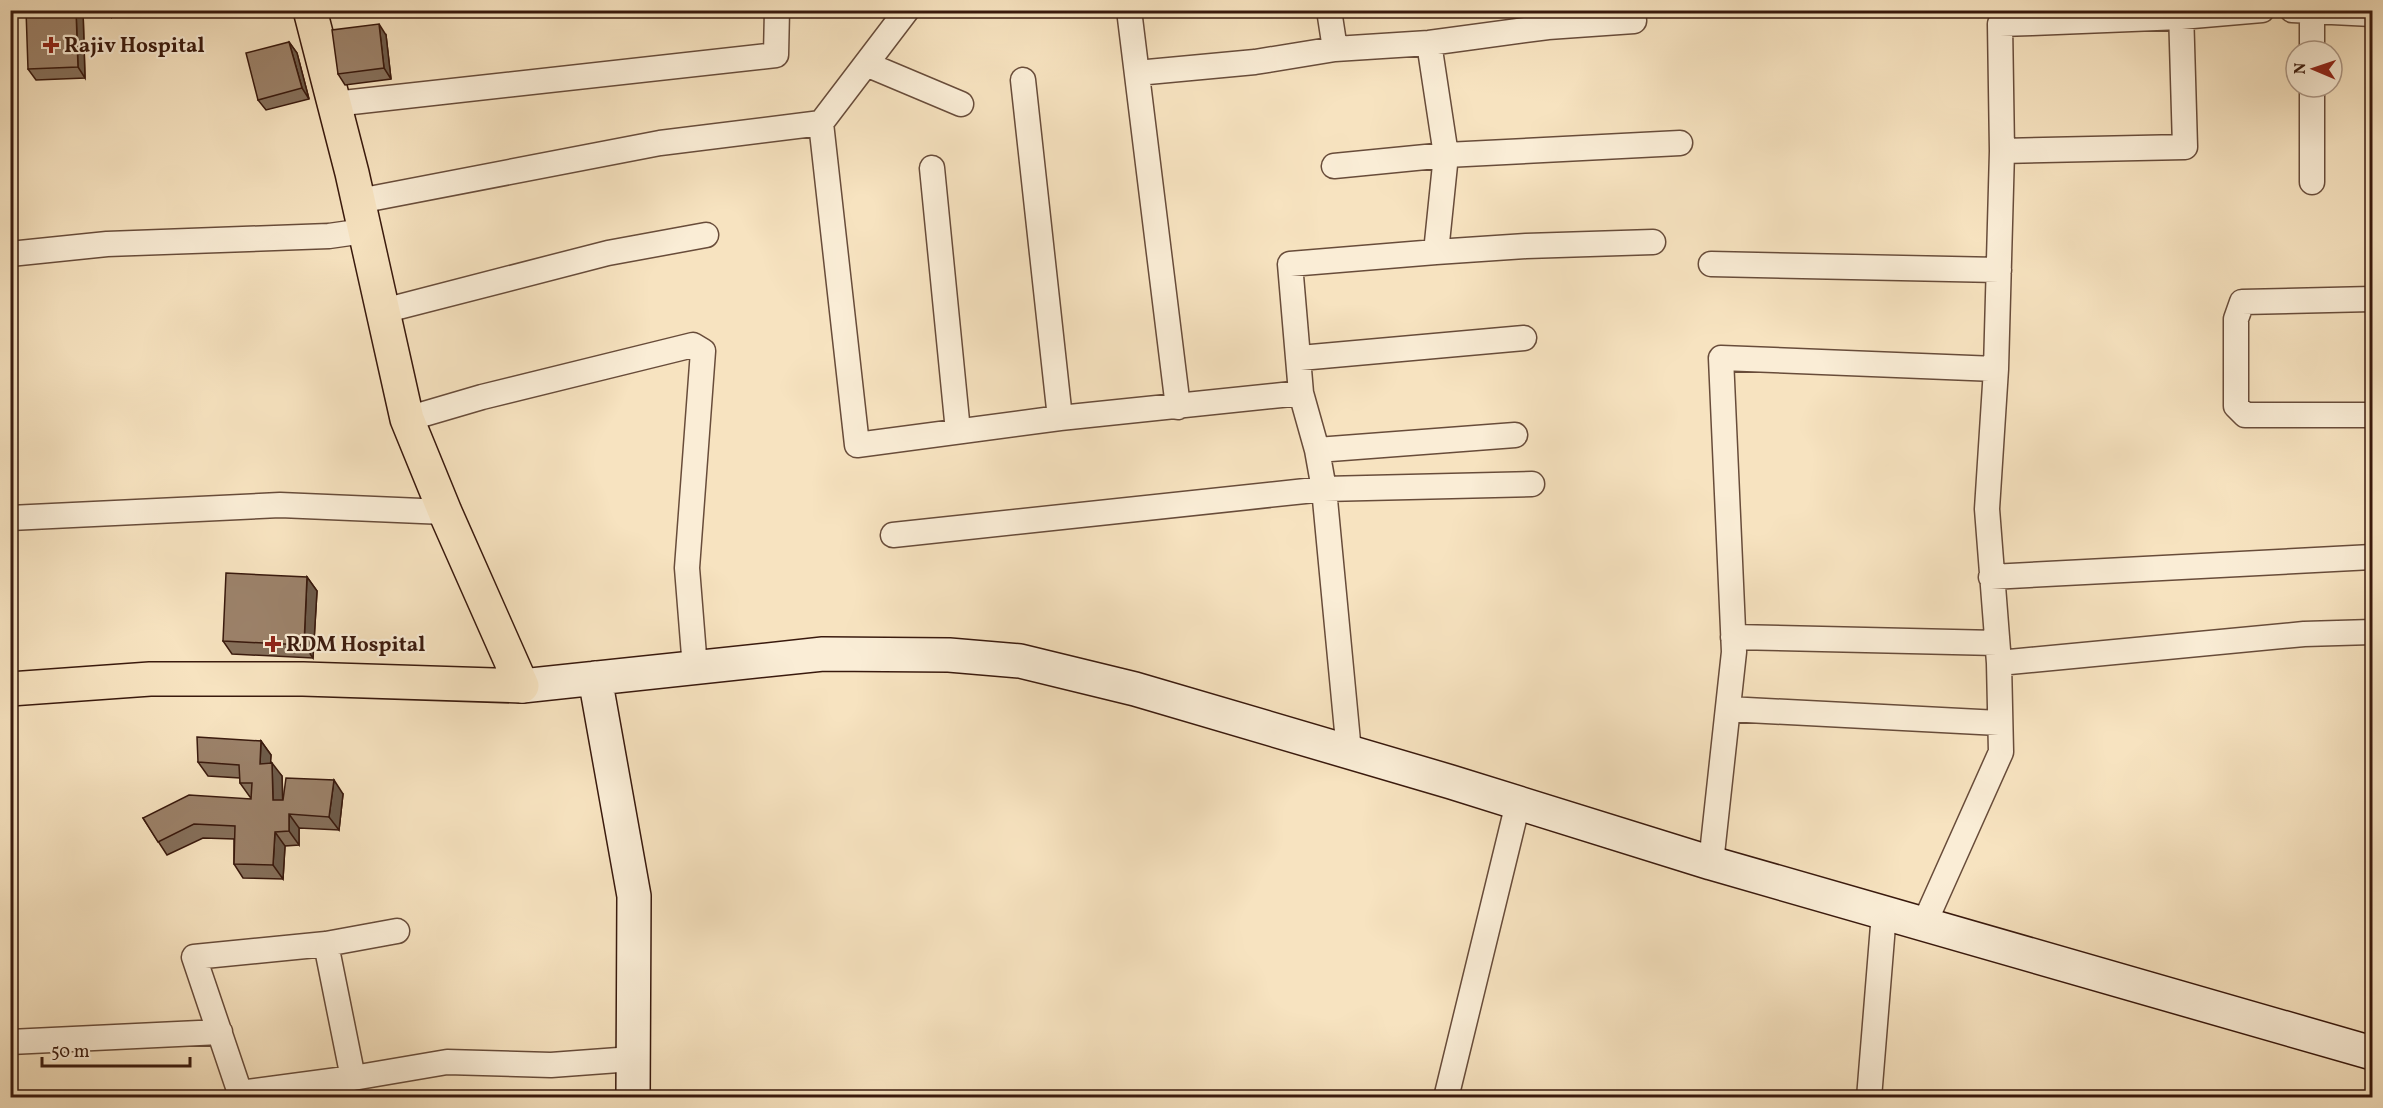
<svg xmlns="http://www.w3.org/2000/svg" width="2383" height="1108" viewBox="0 0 2383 1108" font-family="Vollkorn,serif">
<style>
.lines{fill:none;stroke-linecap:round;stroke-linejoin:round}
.street-casing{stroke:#684c3a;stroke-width:27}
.secondary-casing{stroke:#39190d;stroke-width:36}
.primary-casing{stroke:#39190d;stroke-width:36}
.street{stroke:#faedd6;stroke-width:24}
.secondary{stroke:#faedd6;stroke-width:33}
.primary{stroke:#f7e3c0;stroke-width:33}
.wall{fill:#86705b;stroke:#39190d;stroke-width:1.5}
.shaded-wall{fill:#6d5b4a;stroke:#39190d;stroke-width:1.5}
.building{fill:#9c826a;stroke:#39190d;stroke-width:1.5}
.poi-dot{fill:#8f2418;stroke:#faedd6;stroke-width:2}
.labels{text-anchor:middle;stroke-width:4.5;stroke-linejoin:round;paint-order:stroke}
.poi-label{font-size:21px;font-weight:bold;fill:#39190d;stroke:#faedd6;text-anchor:start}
</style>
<rect width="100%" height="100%" fill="#f7e3c0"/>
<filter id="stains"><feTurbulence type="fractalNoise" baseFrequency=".00333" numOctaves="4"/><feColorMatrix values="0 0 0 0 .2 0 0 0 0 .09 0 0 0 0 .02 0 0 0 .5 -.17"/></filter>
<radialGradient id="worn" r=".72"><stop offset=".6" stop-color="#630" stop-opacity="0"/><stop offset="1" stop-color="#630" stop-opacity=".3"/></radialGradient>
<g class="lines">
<g class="street-casing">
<path id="street" d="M1129 10 1178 407
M1329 10 1335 49
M2292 10 2372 14
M2032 23 2181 17 2262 10
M2312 51V10
M866 64 961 104
M1137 73 1255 62 1335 49 1429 43
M1023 80 1060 418
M2312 87V182
M334 104 776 55 777 10
M821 123 857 445 1060 418 1301 393 1317 450 1324 489 1349 752
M2002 151 2185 147 2181 10
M1334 166 1446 155 1680 143
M932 168 958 431
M359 201 660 143 821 123 907 10
M1436 252 1526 246 1653 242
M10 254 107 244 329 236 364 231
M1711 264 1999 270
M2372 299 2242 302 2236 319V406L2245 415H2372
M383 311 608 253 706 235
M1300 358 1524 338
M1301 393 1290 264 1436 252 1446 155 1429 43 1548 27 1634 21 1633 10
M407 419 482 397 693 345 703 351 687 568 695 668
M1317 450 1515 435
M10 518 280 505 445 512
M893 535 1324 489 1532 484
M1991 577 2372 557
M1733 637 1997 643
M1999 663 2304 634 2372 632
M1728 709 1999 723
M1711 863 1734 652 1721 358 1996 369
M1924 924 2001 752 1999 663 1987 509 1996 369 2002 151 2000 24 2032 23 2033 10
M397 931 326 944 194 957 240 1093 353 1078 447 1062 551 1065 632 1059
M326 944 353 1078
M10 1042 220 1032
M1446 1098 1518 803
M1869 1098 1884 913"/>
</g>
<g class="secondary-casing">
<path id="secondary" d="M595 678 634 896 633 1098
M522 686 823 654 949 655 1020 661 1135 689 1451 782 1711 863 2372 1053"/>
</g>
<g class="primary-casing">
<path id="primary" d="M10 689 150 679H303L522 686 445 512 407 419 352 173 310 10"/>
</g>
<use href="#street" class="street"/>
<use href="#secondary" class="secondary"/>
<use href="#primary" class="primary"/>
</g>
<path class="wall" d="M83 10H111V17H88Z
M83 10 85 78 36 80 28 69Z
M386 35 391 79 345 85 338 74Z
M289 42 297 53 309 99 266 110 258 100Z
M307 577 317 591 313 658 232 654 223 641Z
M261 741 271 755 270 763 282 776 283 800 343 794 339 830 299 828V845L285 846 283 879 243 878 234 864V839L203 838 167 855 143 818 251 799V797H250L240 783V778L208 776 198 762Z"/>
<path class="shaded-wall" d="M76 10H83L85 78 78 67Z
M106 10H111V17Z
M379 24 386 35 391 79 384 68Z
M289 42 297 53 309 99 302 88Z
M307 577 317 591 313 658 304 645Z
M261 741 271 755 270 777 260 764Z
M272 763 282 776 283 814 273 800Z
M334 780 343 794 339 830 329 817Z
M289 814 299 828V845L289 831Z
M275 832 285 846 283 879 273 865Z"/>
<path class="building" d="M26 10H76L78 67 28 69Z
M379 24 384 68 338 74 332 30Z
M289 42 302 88 258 100 246 53Z
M226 573 307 577 304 645 223 641Z
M197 737 261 741 260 764 272 763 273 800H283L286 778 334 780 329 817 289 814V831L275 832 273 865 234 864 235 826 194 824 158 842 143 818 189 795 251 799 252 783H240L239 765 198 762Z"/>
<g class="poi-dot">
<path d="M48 36h6v6h6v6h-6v6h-6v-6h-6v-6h6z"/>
<path d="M270 635h6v6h6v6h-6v6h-6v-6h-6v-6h6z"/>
</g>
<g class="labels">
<g class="poi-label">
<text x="64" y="52">Rajiv Hospital</text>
<text x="286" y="651">RDM Hospital</text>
</g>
</g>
<rect width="2383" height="1108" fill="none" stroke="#f7e3c0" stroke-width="36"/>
<rect x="12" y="12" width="2359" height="1084" fill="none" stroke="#39190d" stroke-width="3"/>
<rect x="18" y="18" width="2347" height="1072" fill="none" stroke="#39190d" stroke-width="1.5"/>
<g transform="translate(2314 69) rotate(272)"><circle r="28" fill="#faedd6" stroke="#ad9886" stroke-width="1.5"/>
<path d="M0-4.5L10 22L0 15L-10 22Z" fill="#8f2418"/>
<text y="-9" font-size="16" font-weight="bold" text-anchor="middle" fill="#39190d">N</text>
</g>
<path d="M42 1057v9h148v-9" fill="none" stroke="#39190d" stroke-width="3"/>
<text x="51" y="1057" font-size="18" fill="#39190d" stroke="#faedd6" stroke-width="4.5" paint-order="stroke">50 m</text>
<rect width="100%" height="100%" filter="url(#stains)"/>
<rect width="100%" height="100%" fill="url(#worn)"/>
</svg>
